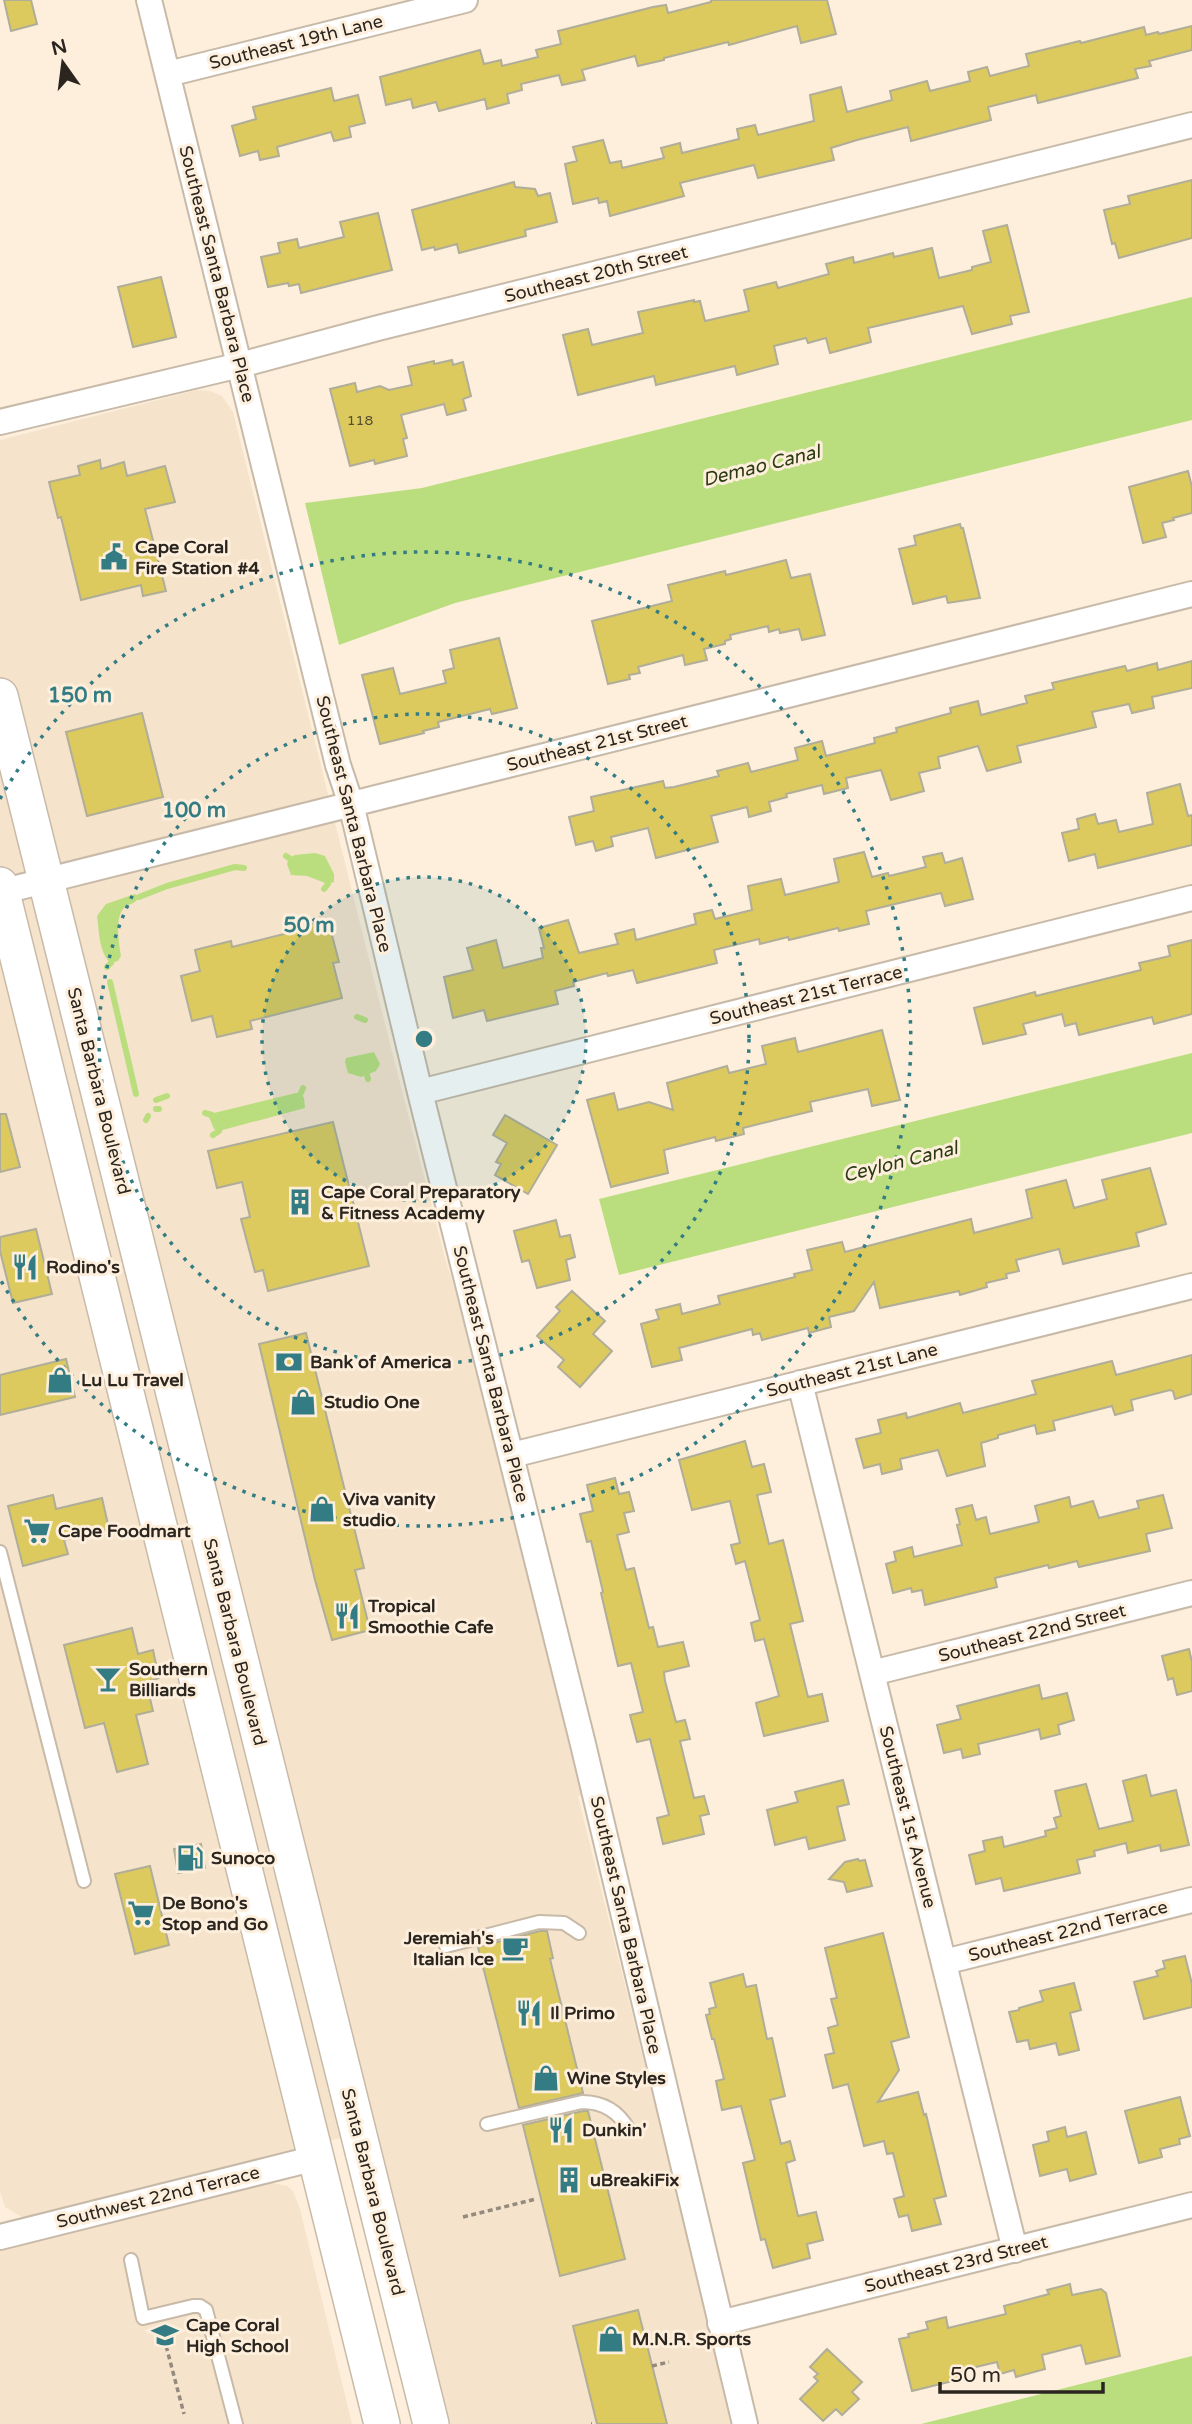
<svg xmlns="http://www.w3.org/2000/svg" width="1192" height="2424" viewBox="0 0 1192 2424" font-family="'Varela Round',sans-serif">
<style>
.built{fill:#f6e3cb}
.water{fill:#bade7e}
.lines{fill:none;stroke-linecap:round;stroke-linejoin:round}
.stream{stroke:#bade7e;stroke-width:6}
.building{fill:#dcca5f;stroke:#b0ad98;stroke-width:2}
.lane-casing{stroke:#c8baa8;stroke-width:16}
.street-casing{stroke:#c8baa8;stroke-width:28}
.secondary-casing{stroke:#c8baa8;stroke-width:38}
.path{stroke:#948a7d;stroke-width:3.5;stroke-dasharray:5 3.5;stroke-linecap:butt}
.lane{stroke:#fff;stroke-width:12}
.street{stroke:#fff;stroke-width:24}
.secondary{stroke:#fff;stroke-width:35}
.ring{fill:none;stroke:#347c83;stroke-width:3.5;stroke-dasharray:3.5 7}
.labels{text-anchor:middle;stroke-width:6;stroke-linejoin:round;paint-order:stroke}
.number-label{font-size:14px;fill:#574e2f}
.street-label{font-size:18px;fill:#2b251f;stroke:#fdefdc}
.poi-label{font-size:18px;font-weight:bold;fill:#2b251f;stroke:#fdefdc;text-anchor:start}
.water-label{font-size:19px;font-style:italic;fill:#2d3b14;stroke:#fdefdc}
.centre{fill:#347c83;stroke:#fdefdc;stroke-width:3.5}
.ring-label{font-size:21px;text-anchor:middle;font-weight:bold;fill:#347c83;stroke:#fdefdc;stroke-width:6;stroke-linejoin:round;paint-order:stroke}
</style>
<rect width="100%" height="100%" fill="#fdefdc"/>
<path class="built" d="M197 390 210 391 222 396 233 412 390 1044 445 1258 466 1325 584 1795 578 1796 734 2424H450L376 2129 24 2218 5 2207 0 2191V440Z
M273 2183 287 2186 293 2191 300 2209 352 2424H0V2245L252 2184Z"/>
<path class="water" d="M1192 297V420L455 603 339 645 305 503 422 488Z
M315 853 325 856 334 874V882L328 884 307 876 291 875 287 864 289 858 295 855Z
M135 894 139 897C135 904 131 903 125 907 114 916 119 943 121 956L118 961 111 963C99 954 99 930 97 916L106 904Z
M374 1052 380 1064 376 1071 361 1077 348 1073 345 1062 346 1058Z
M1192 1053V1133L619 1275 599 1199Z
M296 1093H301L304 1098 305 1108 219 1131 214 1129 209 1117 214 1113Z
M1192 2356V2424H921Z"/>
<g class="lines">
<path class="stream" d="M286 856 289 858
M324 889 328 884
M139 897 167 886 235 867 244 868
M107 967 111 963
M110 982 136 1094
M357 1017 365 1020
M367 1075 368 1079
M301 1093 303 1088
M156 1100 167 1096
M156 1109H159
M205 1113 212 1115
M146 1120 148 1116
M213 1135 219 1131"/>
</g>
<path class="building" d="M4 0H31L37 24 11 31Z
M711 0H827L836 34 801 43 797 26 729 45 728 42 664 58V60L638 66 635 56 582 70 585 80 562 85 559 75 521 84 522 90 507 94 509 103 487 109 485 99 439 111 436 102 413 108 411 99 386 105 380 77 480 50 484 64 501 60 502 66 538 57 536 50 561 44 558 31 653 7 666 5 668 13 711 2Z
M1192 26V50L1149 61 1151 66 1135 69 1138 78 1038 103 1036 95 988 107 991 120 911 141 908 127 857 140 831 148 834 160 758 178 754 165 680 183 684 196 610 216 607 201 599 203 598 198 573 204 565 164 577 161 573 147 603 140 610 163 621 161 622 168 664 158 661 148 680 143 682 153 739 139 737 129 755 125 758 135 814 121 810 95 841 87 847 112 892 100 890 91 927 81 930 91 970 81 968 72 987 67 990 76 1029 66 1026 54 1080 41 1081 43 1144 27 1146 35 1158 32 1159 34Z
M331 88 334 101 358 95 365 123 349 127 351 137 334 141 331 132 277 147 279 156 260 160 258 151 240 156 232 126 256 119 253 107Z
M1192 180V238L1119 258 1115 243 1112 244 1104 210 1130 204 1128 196Z
M514 182 515 187 535 189 538 196 550 193 557 222 525 230 526 236 459 253 457 244 435 250 434 247 422 250 412 210Z
M378 213 392 270 301 293 299 284 289 286 288 283 268 287 261 257 280 253 278 243 297 239 299 248 344 237 340 222Z
M1007 225 1029 312 1010 316 1012 324 972 334 963 306 868 328 871 342 830 353 826 338 808 343 806 338 774 346 778 364 737 375 735 366 656 385 654 376 578 395 563 335 588 329 592 345 643 333 638 312 694 300V302L700 301 705 321 749 311 744 290 776 282 778 288 829 274 826 264 853 257 854 263 893 253 894 257 932 248 939 278 972 270V267L991 262 983 231Z
M161 277 176 337 133 347 118 287Z
M452 360 453 365 463 362 471 396 463 399 466 410 447 415 444 404 401 415 407 438 403 439 407 456 375 464 374 460 350 466 330 389 355 383 357 392 380 386 389 390 412 385 408 367 434 361V364Z
M100 460 101 469 124 462 127 476 165 466 175 502 145 509 166 591 143 596 141 585 81 600 61 517 58 518 49 482 80 475 78 466Z
M1188 471 1192 487V513L1173 518 1174 520 1162 523 1166 537 1143 543 1129 487Z
M960 524 961 528H963L980 598 948 603 946 596 913 604 899 549 916 545 914 536Z
M786 560 791 578 810 574 825 635 802 640 799 629 780 633 779 629 769 632 768 626 730 635 731 639 725 641V644L704 649 707 660 685 665 683 655 638 667 640 673 629 675 630 679 608 684 592 621 672 601 668 585 725 571 726 575Z
M499 638 517 708 492 714 490 709 438 722 439 727 423 731 424 733 380 744 362 675 393 668 400 694 446 683 443 671 454 668 450 650Z
M1192 661V688L1152 697 1154 708 1132 713 1129 704 1092 712 1096 727 1017 746 1021 762 987 771 978 746 938 757 940 768 919 773 924 791 891 800 881 770 846 778 848 788 824 794 822 785 786 794 787 797 769 802 771 811 749 817 747 807 711 816 718 842 656 858 648 828 611 837 613 846 596 851 593 841 576 845 569 817 594 811 591 797 663 781 665 788 674 787 719 776 717 771 748 763 751 772 798 760 795 748 822 741 826 756 875 743 874 738 897 732 896 728 951 713 950 708 978 701 981 715 1027 703 1025 696 1054 689 1052 683 1125 666 1127 671 1157 663 1158 670Z
M142 713 163 797 87 816 66 732Z
M1180 784 1188 816 1192 815V845L1098 868 1095 854 1069 861 1062 833 1079 829 1077 819 1095 814 1098 824 1116 820 1119 832 1153 824 1147 793Z
M864 852 872 877 888 873 889 876 926 867 923 857 942 853 945 863 962 858 973 899 945 906 941 893 866 911 869 924 839 931 838 928 789 940 788 937 760 944 759 939 714 950 717 963 637 983 633 970 608 976 607 973 573 982 574 986 555 991 558 1004 487 1021 484 1010 453 1018 444 977 473 970 467 948 496 940 503 968 543 958 541 948H544L539 928 568 920 579 953 618 944 615 934 634 929 636 940 696 924 694 914 712 910 715 919 752 910 748 886 781 879 785 895 839 882 834 859Z
M328 920 339 962 333 963 342 998 250 1021 252 1029 217 1037 212 1016 192 1021 181 976 200 971 195 950 231 941 232 947 308 928 307 925Z
M1192 940V1014L1154 1024 1152 1017 1079 1035 1076 1023 1065 1026 1062 1014 1023 1024 1026 1034 983 1044 974 1008 1035 992 1036 996 1141 970 1139 963 1170 956 1168 946Z
M882 1030 900 1100 872 1106 868 1089 810 1102 812 1111 743 1128 744 1134 716 1141 715 1137 664 1150 668 1173 611 1187 587 1100 614 1093 618 1110 649 1102 673 1110 667 1083 727 1066 729 1073 766 1064 762 1046 795 1038 798 1052Z
M0 1114H6L20 1167 0 1172Z
M505 1115 557 1145 528 1194 495 1175 501 1164 496 1162 507 1143 493 1135Z
M333 1122 369 1266 268 1291 263 1270 255 1272 241 1219 250 1217 242 1182 217 1188 208 1151Z
M1150 1168 1166 1224 1136 1233 1139 1246 1063 1264 1059 1249 1016 1260 1019 1271 1006 1274 1007 1278 986 1283 987 1287 960 1295 959 1291 880 1308 874 1282 854 1311 829 1317 831 1327 809 1333 808 1328 762 1340 760 1333 753 1335 752 1329 679 1348 682 1360 652 1367 641 1324 659 1319 656 1310 680 1304 682 1314 720 1304 718 1296 795 1277 794 1274 812 1270 807 1250 842 1242 845 1252 971 1219 974 1233 1032 1218 1026 1190 1066 1180 1074 1208 1107 1199 1102 1180Z
M556 1220 560 1237 570 1235 575 1257 566 1260 570 1280 537 1288 529 1260 522 1262 514 1231Z
M36 1229 52 1294 13 1303 0 1251V1237Z
M572 1291 605 1321 593 1334 612 1351 580 1387 558 1367 564 1360 537 1336 560 1311 556 1307Z
M306 1333 364 1568 355 1570 370 1630 332 1640 315 1580 259 1344Z
M1192 1355V1394L1175 1399 1173 1391 1170 1390 1131 1400 1133 1410 1115 1415 1112 1406 1053 1421 1055 1430 1037 1434 1035 1425 998 1435V1438L981 1443 985 1466 947 1476 938 1450 900 1459 902 1469 882 1474 880 1464 864 1468 856 1439 881 1433 878 1420 906 1413 907 1418 960 1403 963 1413 1036 1394 1032 1381 1112 1361 1116 1375Z
M66 1359 75 1397 0 1415V1375Z
M745 1441 752 1467 764 1464 771 1492 757 1495 769 1544 783 1540 803 1621 790 1624 808 1697 822 1694 828 1721 764 1736 756 1703 779 1696 764 1639 755 1641 751 1623 760 1620 745 1561 736 1564 731 1545 740 1543 730 1501 692 1510 679 1460Z
M615 1478 619 1494 629 1492 634 1511 624 1513 629 1532 617 1535 626 1570 634 1568 649 1628 653 1627 658 1647 683 1642 689 1666 664 1672 665 1681 676 1722 685 1720 690 1739 680 1741 694 1798 704 1796 709 1814 700 1816 704 1834 663 1844 657 1818 669 1815 650 1739 637 1742 630 1715 643 1712 631 1663 618 1666 601 1593 603 1592 591 1541 587 1542 580 1514 593 1511 587 1485Z
M53 1495 56 1509 102 1498 109 1529 64 1540 68 1554 23 1566 8 1506Z
M1163 1495 1172 1528 1146 1534 1150 1551 1079 1567 1077 1561 1049 1568 1048 1565 995 1578 997 1587 925 1605 922 1590 912 1592 911 1588 893 1593 886 1564 896 1561 894 1552 912 1547 914 1557 962 1545 957 1525 960 1524 956 1509 972 1505 976 1520 986 1517 990 1534 1039 1522 1035 1506 1069 1497 1071 1507 1093 1501 1099 1518 1139 1508 1137 1501Z
M132 1628 138 1654 153 1650 159 1678 146 1682 153 1711 136 1715 148 1764 117 1772 104 1723 85 1728 64 1645Z
M1189 1649 1192 1662V1691L1177 1695 1173 1678 1168 1680 1162 1656Z
M1039 1685 1042 1699 1067 1693 1074 1720 1058 1725 1060 1734 1041 1739 1039 1729 1020 1734 978 1744 980 1754 963 1758 961 1749 944 1753 937 1725 961 1719 957 1706Z
M1146 1775 1151 1796 1176 1790 1189 1845 1161 1851 1160 1845 1128 1853 1126 1843 1094 1851 1095 1856 1077 1860 1080 1873 1004 1891 1001 1878 976 1884 969 1855 985 1851 983 1841 1002 1837 1004 1847 1046 1836 1045 1831 1057 1828 1054 1818 1061 1816 1055 1791 1086 1784 1099 1829 1133 1821 1123 1781Z
M843 1780 849 1804 837 1807 845 1840 809 1849 806 1837 775 1845 767 1810 798 1802 795 1792Z
M201 1844 205 1868 178 1873 174 1849Z
M858 1859 859 1861 865 1860 872 1886 847 1892 844 1882 829 1879 845 1862Z
M150 1866 169 1945 135 1954 115 1874Z
M540 1931H547L553 1958 550 1959 583 2093 519 2108 478 1947Z
M883 1933 909 2037 891 2042 899 2070 878 2102 918 2092 924 2115 926 2114 946 2196 934 2199 941 2224 912 2231 908 2215 899 2217 894 2199 904 2196 893 2153 887 2154 884 2141 864 2146 848 2084 833 2088 825 2055 834 2053 828 2028 838 2025 831 1999 837 1998 825 1948Z
M1185 1956 1192 1984V2007L1144 2019 1134 1982 1158 1976 1156 1971 1165 1968 1163 1961Z
M743 1974 746 1987 756 1985 767 2039 772 2038 785 2096 770 2100 781 2144 790 2141 795 2160 786 2163 798 2216 816 2212 823 2240 807 2244 810 2258 773 2268 765 2239 761 2240 743 2163 755 2160 741 2106 722 2110 716 2081 724 2079 714 2039H712L706 2015 710 2014 709 2009 716 2007 710 1983Z
M1074 1983 1081 2010 1070 2013 1079 2050 1059 2055 1056 2043 1030 2049 1028 2040 1017 2042 1009 2012 1019 2010V2008L1043 2001 1040 1991Z
M1180 2097 1190 2136 1179 2139 1180 2144 1160 2149 1162 2157 1139 2163 1125 2111Z
M583 2111H588L625 2259 560 2276 523 2125Z
M1065 2127 1067 2137 1086 2132 1096 2174 1070 2181 1067 2169 1040 2176 1033 2145 1049 2141 1047 2132Z
M1070 2284 1072 2295 1101 2289 1106 2293 1120 2356 1086 2364 1081 2345 1042 2355 1045 2369 1016 2377 1014 2370 1000 2374 997 2362 959 2371 961 2379 912 2391 899 2339 909 2337 908 2334 928 2329 926 2322 946 2317 948 2328 1006 2314 1004 2306 1049 2294 1047 2290Z
M638 2310 667 2424H597L573 2326Z
M827 2349 862 2382 852 2392 859 2399 842 2415 836 2409 823 2421 800 2399 818 2381 814 2377 818 2374 810 2367Z"/>
<g class="lines">
<g class="lane-casing">
<path id="lane" d="M0 1552 84 1881
M446 1946 539 1922 564 1923 579 1933
M487 2124 582 2102C604 2102 619 2112 629 2130
M131 2260 143 2318 193 2306H200L206 2310 236 2424"/>
</g>
<g class="street-casing">
<path id="street" d="M149 0 338 765 351 804 420 1092 582 1740 745 2424
M168 74 465 0
M0 422 240 365 378 328 1192 125
M0 892 1192 594
M420 1092 1192 898
M800 1383 1015 2250
M512 1455 1192 1286
M872 1673 1192 1593
M944 1962 1192 1900
M0 2237 316 2158
M720 2323 1192 2205"/>
</g>
<g class="secondary-casing">
<path id="secondary" d="M0 696 431 2424
M0 885 382 2424"/>
</g>
<path class="path" d="M463 2217 536 2199
M164 2338 184 2414
M652 2366 669 2362
M591 2424H592"/>
<use href="#lane" class="lane"/>
<use href="#street" class="street"/>
<use href="#secondary" class="secondary"/>
</g>
<circle cx="424" cy="1039" r="162" fill="#347c83" fill-opacity=".12"/>
<g class="ring">
<circle cx="424" cy="1039" r="162"/>
<circle cx="424" cy="1039" r="325"/>
<path d="M0 799A487 487 0 1 1 0 1279"/>
</g>
<defs>
<g id="civic-bare" transform="scale(2.1)"><path d="M-.6-6.5H3V-4.5H.6V-3L4-1V1h2V6H-6V1h2V-1L-.6-3ZM-1.2 2.5V6h2.4V2.5Z" fill="#347c83" stroke="#fdefdc" stroke-width="2.5" paint-order="stroke"/></g>
<g id="building-bare" transform="scale(2.1)"><path d="M-4-6H4V6H1V3H-1V6H-4ZM-2.5-4.3h1.7v1.8h-1.7ZM.8-4.3h1.7v1.8H.8ZM-2.5-1h1.7V.8h-1.7ZM.8-1h1.7V.8H.8Z" fill="#347c83" stroke="#fdefdc" stroke-width="2.5" paint-order="stroke"/></g>
<g id="restaurant-bare" transform="scale(2.1)"><path d="M-5-6h1v4h1v-4h1v4h1v-4h1v5L-1.5 .5V6h-2V.5L-5-1ZM5-6V6H3V1.5H1.5Q1.5-4 5-6Z" fill="#347c83" stroke="#fdefdc" stroke-width="2.5" paint-order="stroke"/></g>
<g id="bank-bare" transform="scale(2.1)"><path d="M-6-4H6V4H-6ZM0-2.3a2.3 2.3 0 1 0 0 4.6a2.3 2.3 0 1 0 0-4.6Z" fill="#347c83" stroke="#fdefdc" stroke-width="2.5" paint-order="stroke"/></g>
<g id="shop-bare" transform="scale(2.1)"><path d="M-5-2.5h2.3a2.7 3.5 0 0 1 5.4 0H5L5.5 6h-11ZM-1.5-2.5h3a1.5 2.3 0 0 0-3 0Z" fill="#347c83" stroke="#fdefdc" stroke-width="2.5" paint-order="stroke"/></g>
<g id="supermarket-bare" transform="scale(2.1)"><path d="M-6-5.5h2.5l.6 2H6L4.5 2H-2.5L-4.4-4H-6ZM-1.5 3.2a1.3 1.3 0 1 0 .1 0ZM3 3.2a1.3 1.3 0 1 0 .1 0Z" fill="#347c83" stroke="#fdefdc" stroke-width="2.5" paint-order="stroke"/></g>
<g id="bar-bare" transform="scale(2.1)"><path d="M-6-5H6L.8 .8V4.5H3.5V6h-7V4.5H-.8V.8Z" fill="#347c83" stroke="#fdefdc" stroke-width="2.5" paint-order="stroke"/></g>
<g id="fuel-bare" transform="scale(2.1)"><path d="M-5.5-6h7V0h2V4h1.3V-2.5L3-4.5l.8-.8L6-3V5H2.5V1h-1V6h-7ZM-4.2-4.7v3.2H.2V-4.7Z" fill="#347c83" stroke="#fdefdc" stroke-width="2.5" paint-order="stroke"/></g>
<g id="cafe-bare" transform="scale(2.1)"><path d="M-5.5-4.5H6V0H3Q3 3.5 0 3.5H-2.5Q-5.5 3.5-5.5 0ZM3-3.2v2h1.7v-2ZM-6 4.5H4V6H-6Z" fill="#347c83" stroke="#fdefdc" stroke-width="2.5" paint-order="stroke"/></g>
<g id="school-bare" transform="scale(2.1)"><path d="M0-5L7-2L0 1L-7-2ZM-4 1L0 2.5L4 1V4Q0 6-4 4Z" fill="#347c83" stroke="#fdefdc" stroke-width="2.5" paint-order="stroke"/></g>
</defs>
<g fill-rule="evenodd">
<use href="#civic-bare" x="114" y="557"/>
<use href="#building-bare" x="300" y="1202"/>
<use href="#restaurant-bare" x="25" y="1267"/>
<use href="#bank-bare" x="289" y="1362"/>
<use href="#shop-bare" x="60" y="1380"/>
<use href="#shop-bare" x="303" y="1402"/>
<use href="#shop-bare" x="322" y="1509"/>
<use href="#supermarket-bare" x="37" y="1531"/>
<use href="#restaurant-bare" x="347" y="1616"/>
<use href="#bar-bare" x="108" y="1679"/>
<use href="#fuel-bare" x="190" y="1858"/>
<use href="#supermarket-bare" x="141" y="1913"/>
<use href="#cafe-bare" x="515" y="1948"/>
<use href="#restaurant-bare" x="529" y="2013"/>
<use href="#shop-bare" x="546" y="2078"/>
<use href="#restaurant-bare" x="561" y="2130"/>
<use href="#building-bare" x="569" y="2180"/>
<use href="#school-bare" x="165" y="2335"/>
<use href="#shop-bare" x="611" y="2339"/>
</g>
<g class="labels">
<g class="number-label">
<text x="360" y="425">118</text>
</g>
<g class="street-label">
<text transform="translate(296 42) rotate(-14)" y="6">Southeast 19th Lane</text>
<text transform="translate(217 274) rotate(76)" y="6">Southeast Santa Barbara Place</text>
<text transform="translate(596 274) rotate(-14)" y="6">Southeast 20th Street</text>
<text transform="translate(597 743) rotate(-14)" y="6">Southeast 21st Street</text>
<text transform="translate(354 824) rotate(76)" y="6">Southeast Santa Barbara Place</text>
<text transform="translate(806 995) rotate(-14)" y="6">Southeast 21st Terrace</text>
<text transform="translate(99 1091) rotate(76)" y="6">Santa Barbara Boulevard</text>
<text transform="translate(852 1370) rotate(-14)" y="6">Southeast 21st Lane</text>
<text transform="translate(491 1374) rotate(76)" y="6">Southeast Santa Barbara Place</text>
<text transform="translate(1032 1633) rotate(-14)" y="6">Southeast 22nd Street</text>
<text transform="translate(235 1642) rotate(76)" y="6">Santa Barbara Boulevard</text>
<text transform="translate(908 1817) rotate(76)" y="6">Southeast 1st Avenue</text>
<text transform="translate(626 1925) rotate(77)" y="6">Southeast Santa Barbara Place</text>
<text transform="translate(1068 1931) rotate(-14)" y="6">Southeast 22nd Terrace</text>
<text transform="translate(373 2192) rotate(76)" y="6">Santa Barbara Boulevard</text>
<text transform="translate(158 2197) rotate(-14)" y="6">Southwest 22nd Terrace</text>
<text transform="translate(956 2264) rotate(-14)" y="6">Southeast 23rd Street</text>
</g>
<g class="poi-label">
<text x="135" y="553">Cape Coral<tspan x="135" dy="21">Fire Station #4</tspan></text>
<text x="321" y="1198">Cape Coral Preparatory<tspan x="321" dy="21">&amp; Fitness Academy</tspan></text>
<text x="46" y="1273">Rodino's</text>
<text x="310" y="1368">Bank of America</text>
<text x="81" y="1386">Lu Lu Travel</text>
<text x="324" y="1408">Studio One</text>
<text x="343" y="1505">Viva vanity<tspan x="343" dy="21">studio</tspan></text>
<text x="58" y="1537">Cape Foodmart</text>
<text x="368" y="1612">Tropical<tspan x="368" dy="21">Smoothie Cafe</tspan></text>
<text x="129" y="1675">Southern<tspan x="129" dy="21">Billiards</tspan></text>
<text x="211" y="1864">Sunoco</text>
<text x="162" y="1909">De Bono's<tspan x="162" dy="21">Stop and Go</tspan></text>
<text x="494" y="1944" text-anchor="end">Jeremiah's<tspan x="494" dy="21">Italian Ice</tspan></text>
<text x="550" y="2019">Il Primo</text>
<text x="567" y="2084">Wine Styles</text>
<text x="582" y="2136">Dunkin'</text>
<text x="590" y="2186">uBreakiFix</text>
<text x="186" y="2331">Cape Coral<tspan x="186" dy="21">High School</tspan></text>
<text x="632" y="2345">M.N.R. Sports</text>
</g>
<g class="water-label">
<text transform="translate(761 465) rotate(-14)" y="7">Demao Canal</text>
<text transform="translate(900 1161) rotate(-14)" y="7">Ceylon Canal</text>
</g>
</g>
<circle cx="424" cy="1039" r="10" class="centre"/>
<g class="ring-label">
<text x="80" y="702">150 m</text>
<text x="194" y="817">100 m</text>
<text x="309" y="932">50 m</text>
</g>
<g transform="translate(63 63) rotate(346)" stroke="#fdefdc" stroke-width="5" paint-order="stroke">
<path d="M0-5L12 26L0 18L-12 26Z" fill="#2b251f"/>
<text y="-10" font-size="19" font-weight="bold" text-anchor="middle" fill="#2b251f">N</text>
</g>
<path d="M940 2382v10h163v-10" fill="none" stroke="#2b251f" stroke-width="3.5"/>
<text x="950" y="2382" font-size="21" fill="#2b251f" stroke="#fdefdc" stroke-width="5" paint-order="stroke">50 m</text>
</svg>
